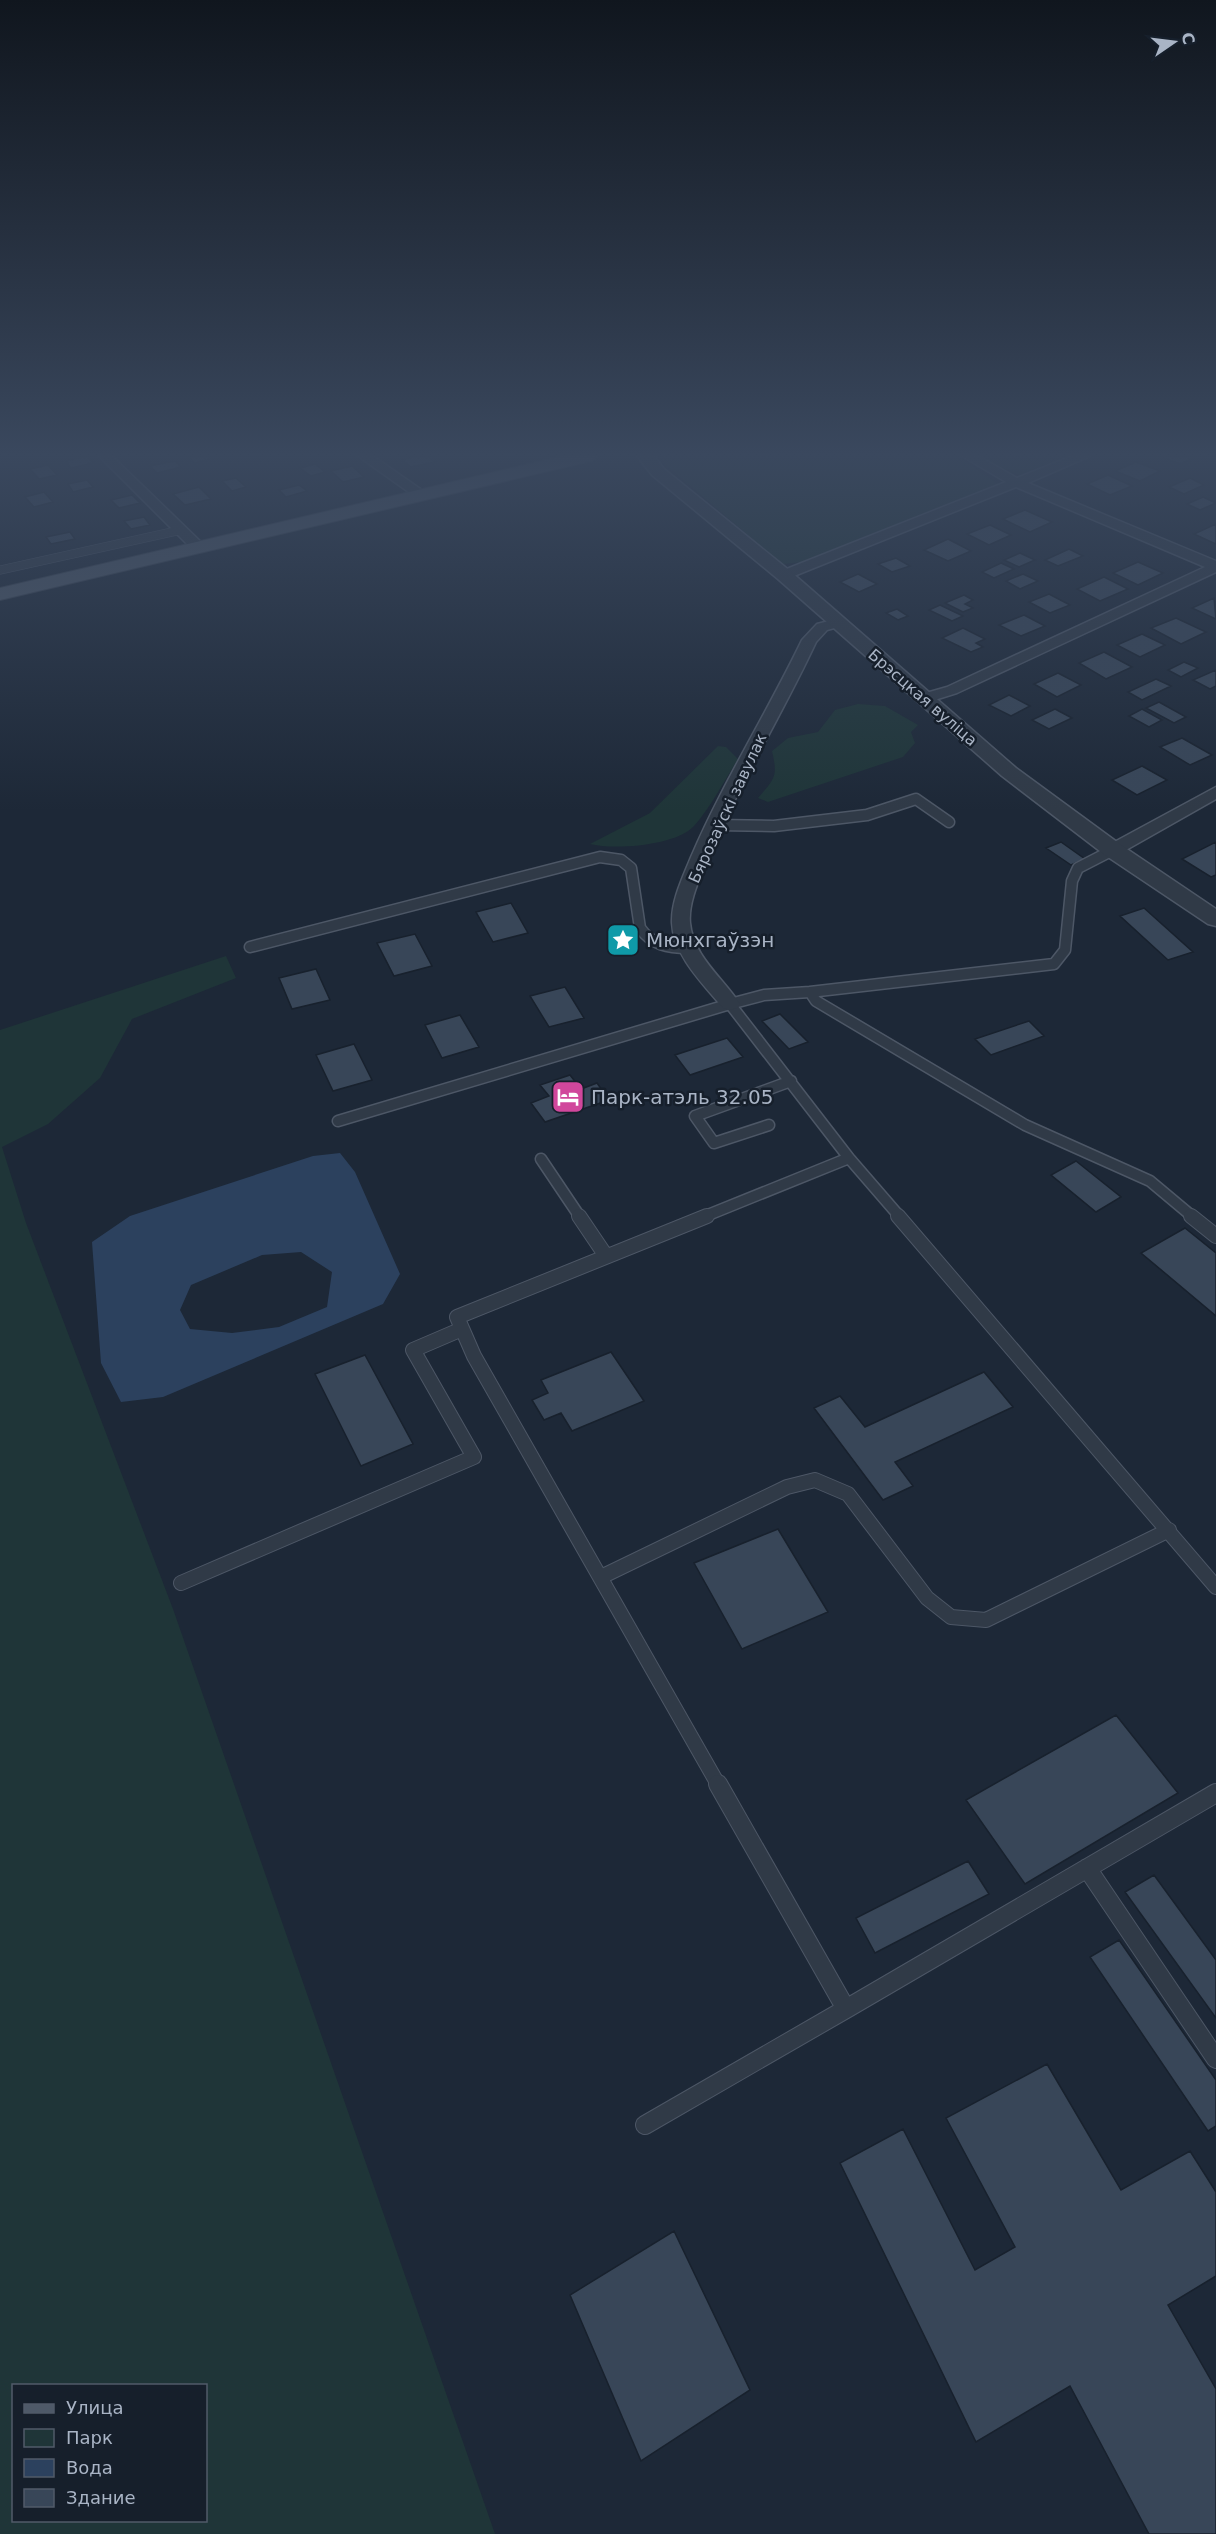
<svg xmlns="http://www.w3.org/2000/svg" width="1216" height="2534" viewBox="0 0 1216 2534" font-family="'DejaVu Sans',sans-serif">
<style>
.green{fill:#1f3538;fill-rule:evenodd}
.water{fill:#2c415e;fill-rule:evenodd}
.building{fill:#384658;stroke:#18212d;stroke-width:1.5}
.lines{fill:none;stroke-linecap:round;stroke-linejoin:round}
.service-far3-casing{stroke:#4d5766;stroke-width:9}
.service-far2-casing{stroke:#4d5766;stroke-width:13}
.service-far1-casing{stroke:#4d5766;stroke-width:16}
.service-casing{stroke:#4d5766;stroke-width:20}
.minor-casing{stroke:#4d5766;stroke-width:3}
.tertiary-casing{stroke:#4d5766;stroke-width:3}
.primary-casing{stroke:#394351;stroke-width:2}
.service-far3{stroke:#303a47;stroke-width:8}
.service-far2{stroke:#303a47;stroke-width:10}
.service-far1{stroke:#303a47;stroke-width:14}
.service{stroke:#303a47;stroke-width:18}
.minor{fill:#303a47;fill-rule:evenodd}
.tertiary{fill:#303a47;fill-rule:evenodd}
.primary{fill:#4e5968;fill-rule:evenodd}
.labels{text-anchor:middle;stroke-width:5;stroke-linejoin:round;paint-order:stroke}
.far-street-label{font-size:16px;fill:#a9b4c5;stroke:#161f2b}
.poi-label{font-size:20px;fill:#a9b4c5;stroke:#161f2b;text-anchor:start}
</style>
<rect width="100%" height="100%" fill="#1d2837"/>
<path class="green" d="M660 456H957L998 484 802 562 782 564 667 466Z
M982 456H1067L1020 475 995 465Z
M858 704 885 706 918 725 911 732 915 743 903 757 768 802 758 798C775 778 778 777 772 751L788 738 818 732 835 710Z
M718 746 726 747 738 759C724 781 711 807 694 826 676 846 614 850 590 844L650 813Z
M226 956 236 978 132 1019 100 1078 48 1124 2 1147 26 1223 173 1609 495 2534H0V1030ZM14 2386H206V2520H14Z"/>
<path class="water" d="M340 1153 355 1172 400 1274 383 1304 163 1397 121 1402 101 1363 92 1242 130 1216 313 1156ZM301 1252 332 1272 327 1307 279 1327 232 1333 190 1329 180 1310 191 1285 262 1255Z"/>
<path class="building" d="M88 456 93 463 71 468 66 461Z
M188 456H207L210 459 195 463Z
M417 456H427L434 462 411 467 402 460Z
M1159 456H1188L1193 458 1180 464Z
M175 461 181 467 157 473 150 466Z
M1136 462 1160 471 1140 481 1115 471Z
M315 464 325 472 311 476 300 468Z
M48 465 57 475 39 479 30 469Z
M352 466 364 477 343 482 331 471Z
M1108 475 1132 486 1110 495 1087 484Z
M236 478 246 487 232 491 222 481Z
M1190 478 1204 485 1184 494 1169 487Z
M87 480 93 487 73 492 68 484Z
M299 485 307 491 286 497 279 490Z
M199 487 211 499 185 505 173 494Z
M44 492 53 502 34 507 25 497Z
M132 495 140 503 119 508 111 500Z
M1203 497 1216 503 1200 510 1187 504Z
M1025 510 1052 522 1030 532 1003 519Z
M144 517 150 525 131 529 124 521Z
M1216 524V544L1194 534Z
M990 525 1011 535 989 545 967 534Z
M70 532 75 539 51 544 46 537Z
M948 539 971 551 948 561 924 550Z
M1069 549 1083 556 1058 566 1045 560Z
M1020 553 1035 560 1019 567 1004 560Z
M896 558 910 566 892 572 878 564Z
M1138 562 1163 573 1138 585 1113 573Z
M1001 563 1014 569 994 578 982 572Z
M858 574 877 584 859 592 840 582Z
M1023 574 1038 581 1020 589 1006 581Z
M1104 577 1128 589 1100 601 1077 589Z
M1049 594 1070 605 1050 613 1029 602Z
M964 595 973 600 965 604 973 608 963 612 945 603Z
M1214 598 1216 619 1192 608Z
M940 605 963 616 952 621 929 610Z
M897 609 908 616 898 620 886 613Z
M1024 615 1045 626 1021 636 999 625Z
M1176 618 1206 632 1181 644 1151 628Z
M963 628 985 639 976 643 983 647 971 652 942 638Z
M1142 634 1165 645 1140 657 1117 645Z
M1104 652 1132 667 1106 679 1079 663Z
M1184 662 1198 668 1181 677 1168 670Z
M1216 670V686L1210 689 1193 680Z
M1058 673 1081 685 1057 697 1034 684Z
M1156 679 1171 686 1142 700 1128 692Z
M1009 695 1030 706 1011 716 989 705Z
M1159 702 1186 717 1174 723 1146 708Z
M1055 709 1072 718 1049 729 1032 720Z
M1142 709 1162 720 1149 727 1129 716Z
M1182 738 1212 755 1190 765 1160 747Z
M1142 766 1167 780 1137 795 1112 780Z
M1061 842 1085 859 1071 865 1046 848Z
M1216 842V875L1211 877 1182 859Z
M511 903 528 933 493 942 476 912Z
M1144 908 1193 952 1168 960 1120 916Z
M415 934 432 966 394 976 377 943Z
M316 969 330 1000 292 1009 279 978Z
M565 987 584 1018 549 1027 530 996Z
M780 1014 808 1042 789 1049 762 1021Z
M460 1015 479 1047 442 1058 425 1025Z
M1029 1021 1044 1036 991 1055 975 1039Z
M727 1038 743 1057 690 1075 675 1055Z
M354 1044 372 1080 333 1091 316 1055Z
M570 1075 581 1089 597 1083 609 1100 545 1122 531 1103 549 1096 540 1085Z
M1076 1161 1121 1197 1096 1212 1051 1175Z
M1185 1228 1216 1253V1316L1141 1253Z
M611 1352 644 1401 572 1431 561 1413 544 1420 532 1400 548 1393 541 1380Z
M365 1355 413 1444 361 1466 315 1374Z
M984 1372 1013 1407 895 1462 913 1486 883 1500 814 1408 840 1396 865 1427Z
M778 1529 828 1612 742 1649 694 1563Z
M1116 1715 1178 1793 1025 1884 966 1800Z
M968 1861 989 1894 875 1953 856 1918Z
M1154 1875 1216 1960V2018L1125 1892Z
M1119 1940 1216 2080V2126L1208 2131 1090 1957Z
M1047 2064 1121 2190 1190 2151 1216 2192V2276L1168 2305 1216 2389V2534H1149L1070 2386 976 2442 840 2163 903 2129 975 2270 1015 2247 946 2118Z
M674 2231 750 2390 641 2461 570 2295Z"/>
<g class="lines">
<g class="service-far3-casing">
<path id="service-far3" d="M0 570 181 530"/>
</g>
<g class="service-far2-casing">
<path id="service-far2" d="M716 825 774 826 867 815 916 799 949 822
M250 947 600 857 621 860 631 868 640 928C652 945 668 948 688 948
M810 992 1054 964 1065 950 1072 881 1078 868 1113 850
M730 1004 849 1158 900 1217
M338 1121 730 1004 764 995 810 992 816 1001 1025 1125 1150 1181 1193 1217
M769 1125 714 1143 695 1116 791 1081
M541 1159 580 1217
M703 1217 849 1158"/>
</g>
<g class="service-far1-casing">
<path id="service-far1" d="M579 1216 606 1256
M707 1216 457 1317 474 1356 719 1786
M898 1216 1216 1587
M1191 1216 1216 1236
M601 1577 787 1487 815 1480 848 1494 927 1598 951 1617 986 1620 1169 1530
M181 1583 474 1457 413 1350 462 1329"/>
</g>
<g class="service-casing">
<path id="service" d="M718 1784 846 2009 1216 1793
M1087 1868 1216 2059
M645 2125 846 2009"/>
</g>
<g class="minor-casing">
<path id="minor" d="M99 456H112L204 545 206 548 204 551H194Z
M358 456H373L429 495 427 498H417Z
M962 456H978L1017 478 1072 456H1090L1028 483 1216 561V572L957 693 925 703 919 701 917 698 919 695 947 687 1205 567 1016 487 789 578H779L777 575 779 572 1006 482Z
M837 619 844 623 842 626 827 630 816 642C782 715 739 784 708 858 700 878 688 902 690 923 693 956 723 978 740 1004L737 1008 730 1010 723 1008C704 985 673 955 672 923 671 901 683 877 691 857 723 782 767 713 802 640L817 624Z
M1216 787V799L1119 854H1107L1104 850 1107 846Z"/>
</g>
<g class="tertiary-casing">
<path id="tertiary" d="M637 456H654L664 469 790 571 1016 768 1121 845 1216 909V926L1208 924 1105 855 1002 776 778 579 652 475Z"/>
</g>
<g class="primary-casing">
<path id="primary" d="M563 456H596L594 460 587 462 0 600V588Z"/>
</g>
<use href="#service-far3" class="service-far3"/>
<use href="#service-far2" class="service-far2"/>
<use href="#service-far1" class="service-far1"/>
<use href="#service" class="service"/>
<use href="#minor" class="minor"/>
<use href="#tertiary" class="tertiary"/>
<use href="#primary" class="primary"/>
</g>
<linearGradient id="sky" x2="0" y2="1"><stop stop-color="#10161e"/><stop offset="0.56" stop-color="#3a485e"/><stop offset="1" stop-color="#3a485e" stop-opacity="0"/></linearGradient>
<rect width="1216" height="811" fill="url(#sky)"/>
<defs>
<g id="sight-square" transform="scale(1.725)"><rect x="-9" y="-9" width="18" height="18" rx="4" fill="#0f9aa8" stroke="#161f2b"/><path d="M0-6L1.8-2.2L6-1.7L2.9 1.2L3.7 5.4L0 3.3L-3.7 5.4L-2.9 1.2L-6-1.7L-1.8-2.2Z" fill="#fff"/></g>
<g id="hotel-square" transform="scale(1.725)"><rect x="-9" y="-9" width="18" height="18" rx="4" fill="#d1479c" stroke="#161f2b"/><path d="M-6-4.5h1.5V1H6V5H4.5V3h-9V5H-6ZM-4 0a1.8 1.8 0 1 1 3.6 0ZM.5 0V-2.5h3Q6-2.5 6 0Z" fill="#fff"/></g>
</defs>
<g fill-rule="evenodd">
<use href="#sight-square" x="623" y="940"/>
<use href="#hotel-square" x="568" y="1097"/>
</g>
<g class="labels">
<g class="far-street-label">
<text transform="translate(923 697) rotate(41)" y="6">Брэсцкая вуліца</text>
<text transform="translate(727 808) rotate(-65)" y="6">Бярозаўскі завулак</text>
</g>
<g class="poi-label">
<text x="646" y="947">Мюнхгаўзэн</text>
<text x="591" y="1104">Парк-атэль 32.05</text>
</g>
</g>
<rect x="12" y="2384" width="195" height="138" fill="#161f2b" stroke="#515b69" stroke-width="1.5"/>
<rect x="24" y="2404" width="30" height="9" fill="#4e5968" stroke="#515b69" stroke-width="1.5"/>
<text x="66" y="2414" font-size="18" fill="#a9b4c5">Улица</text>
<rect x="24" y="2429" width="30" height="18" fill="#1f3538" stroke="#515b69" stroke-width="1.5"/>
<text x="66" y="2444" font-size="18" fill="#a9b4c5">Парк</text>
<rect x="24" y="2459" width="30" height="18" fill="#2c415e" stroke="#515b69" stroke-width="1.5"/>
<text x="66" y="2474" font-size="18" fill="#a9b4c5">Вода</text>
<rect x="24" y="2489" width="30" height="18" fill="#384658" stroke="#515b69" stroke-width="1.5"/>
<text x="66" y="2504" font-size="18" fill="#a9b4c5">Здание</text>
<g transform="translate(1174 42) rotate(76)" stroke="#161f2b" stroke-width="4.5" paint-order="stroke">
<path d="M0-4.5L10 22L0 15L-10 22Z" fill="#a9b4c5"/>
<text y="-9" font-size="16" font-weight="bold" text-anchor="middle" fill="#a9b4c5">С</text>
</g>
</svg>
